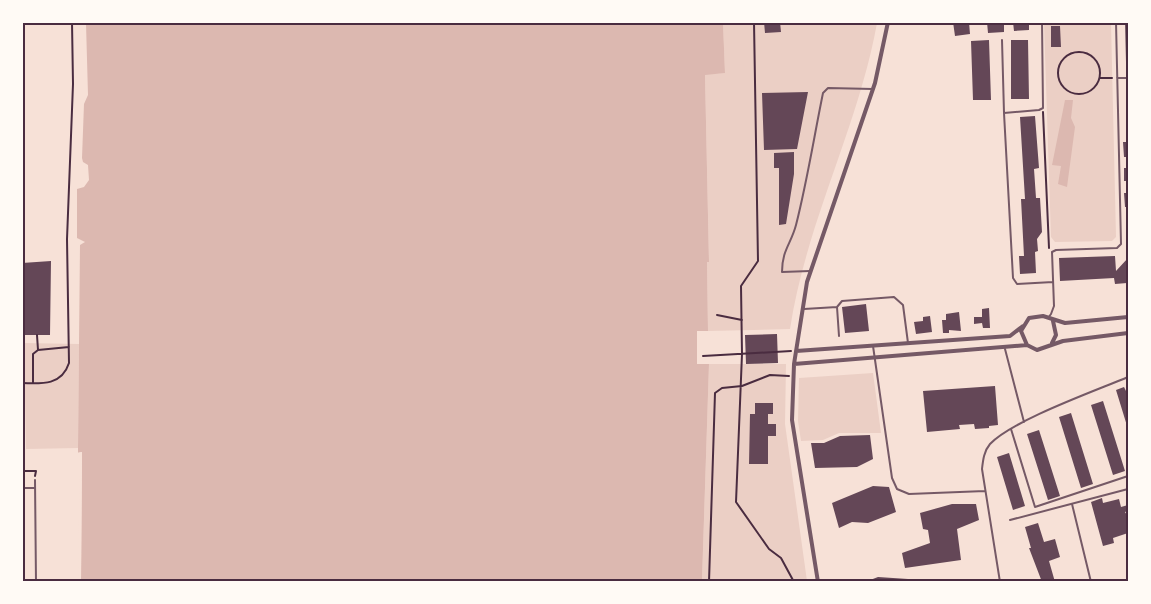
<svg xmlns="http://www.w3.org/2000/svg" width="1151" height="604" viewBox="0 0 1151 604" font-family="'Fira Sans',sans-serif">
<style>
.green{fill:#ebcfc5}
.water{fill:#dcb8b0}
.pier{fill:#f7e1d7}
.building{fill:#644757}
.lines{fill:none;stroke-linecap:round;stroke-linejoin:round}
.path{stroke:#4a2c40;stroke-width:2}
.service{stroke:#755966;stroke-width:2}
.minor{stroke:#755966;stroke-width:4}
.neatline{fill:none;stroke:#4a2c40;stroke-width:2}
</style>
<rect width="100%" height="100%" fill="#f7e1d7"/>
<path class="green" d="M723 23H877C858 128 806 223 790 329L708 331 707 262 709 261 705 74 725 73Z
M1044 23H1111L1116 237 1112 241 1055 242 1051 237Z
M24 343 79 344 78 448 26 449Z
M709 364H786L785 424 807 581 702 582Z
M873 373 881 433H839L823 440 801 441 798 421 799 378Z"/>
<path class="water" d="M86 23H723L725 73 705 75 709 262H707L708 331H697V364H709L702 581H81L82 452 78 453V448L80 245 85 242 77 238V189L84 187 89 180 88 165 83 162 82 158 84 104 88 95Z
M1065 100H1073L1071 118 1075 127 1067 187 1058 184 1061 166 1052 165Z"/>
<path class="pier" d="M82 452 81 581 78 582 80 455 76 453Z"/>
<path class="building" d="M764 22H780L781 32 765 33Z
M953 22H969L970 34 955 36Z
M987 22H1004V32L988 33Z
M1013 22H1029V30L1014 31Z
M1125 22H1128V62H1126Z
M1051 26H1060L1061 47H1051Z
M989 40 991 100H973L971 41Z
M1011 40H1028L1029 99H1011Z
M808 92 797 149 764 150 762 93Z
M1126 93H1128V157H1124L1123 142H1127Z
M1035 116 1039 168 1034 169 1036 198H1040L1042 232 1037 239 1038 251 1035 252 1036 273 1020 274 1019 256H1024L1021 199H1025L1020 117Z
M794 152V174L786 224 779 225V168H774V153Z
M1124 168H1128V181H1124Z
M1124 193H1128V207H1125Z
M1115 256 1116 271 1128 258 1127 283 1115 284 1114 278 1060 281 1059 258Z
M51 261 50 335H22V263Z
M866 304 869 331 845 333 842 307Z
M989 308 990 328H983L982 323 974 324V317H982V309Z
M959 312 961 331 949 330V333H943L942 320H946V314Z
M930 316 932 332 916 334 914 322 923 321V317Z
M777 334 778 363 746 364 745 335Z
M995 386 998 425 989 426V428L975 429 974 424 959 425 960 429 927 432 923 391Z
M1124 387 1128 395V429L1116 390Z
M1103 401 1125 471 1113 475 1091 405Z
M755 403H773V414H768V424H776V436H768V464H749L750 414H755Z
M1071 413 1093 484 1081 488 1059 417Z
M1039 430 1060 496 1048 500 1027 434Z
M870 435 873 459 857 467 815 468 811 443H824L840 436Z
M1009 453 1025 506 1013 510 997 457Z
M873 486 889 487 896 512 868 523 852 522 839 528 832 503Z
M1102 498 1103 503 1119 499 1121 507 1128 505V511L1125 512 1128 517V524H1126L1128 533 1113 538 1114 543 1103 546 1091 502Z
M952 504H976L979 520 957 529 961 560 905 568 902 553 930 543 928 530 923 529 920 513Z
M1038 523 1044 542 1055 539 1060 557 1049 561 1055 582H1042L1029 548H1031L1025 527Z
M878 577 908 579V582H865Z"/>
<g class="lines">
<path class="path" d="M754 22 758 261 741 286 742 354 736 502 769 549 781 558 794 582
M1058 73a21 21 0 1 1 42 0a21 21 0 1 1-42 0Z
M1100 78H1112
M1043 112 1049 248
M717 315 742 320
M37 335 38 350
M703 356 791 351
M22 383C43 384 62 385 69 363L67 239 73 84 72 22
M33 383V354L38 350 69 347
M22 430V449
M22 471H36L35 476
M709 582 715 393 722 388 742 386 770 375 789 376"/>
<path class="service" d="M1042 22 1043 108 1039 110 1004 113 1013 278 1017 284 1053 282
M1002 40 1004 113
M1117 78H1128
M810 271 782 272C782 250 791 244 796 225 807 182 814 137 823 93L828 88 873 89
M804 309 837 307
M1048 318 1051 314 1054 306 1052 252 1056 250 1117 248 1121 244 1116 22
M839 336 837 307 842 301 894 297 903 305 908 343
M873 346 892 478 897 489 909 494 985 491
M1005 349 1024 422
M1011 429 1035 507 1128 476
M35 480 36 582
M22 488H35
M1072 504 1091 582
M1010 520 1128 489
M1000 582 982 469C983 460 984 451 990 444 1013 420 1095 391 1128 377"/>
<path class="minor" d="M1128 317 1065 323 1043 316 1029 318 1021 331 1027 345 1037 350 1063 341 1128 333
M1052 343 1056 335 1053 321
M796 351 1010 336 1023 326
M794 364 1027 345
M818 582 792 420 794 364 807 282 875 83 888 22"/>
</g>
<rect width="1151" height="604" fill="none" stroke="#fffaf5" stroke-width="48"/>
<rect x="24" y="24" width="1103" height="556" class="neatline"/>
</svg>
